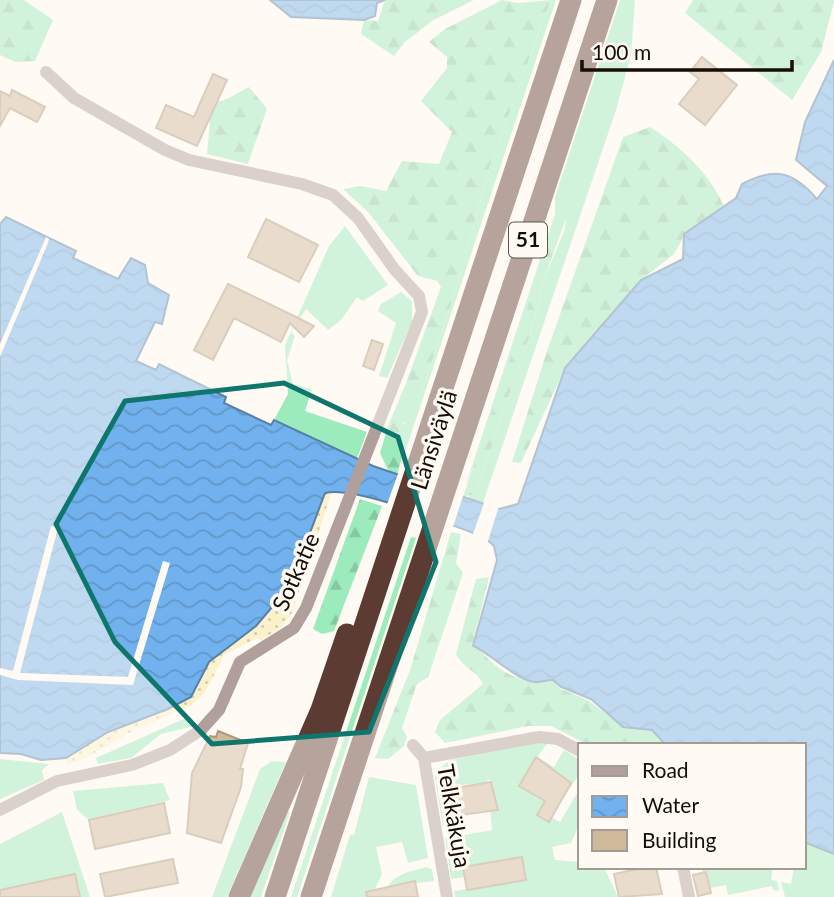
<svg xmlns="http://www.w3.org/2000/svg" width="834" height="897" viewBox="0 0 834 897" font-family="Lato,sans-serif">
<style>
.grass{fill:#9bebbd}
.forest{fill:url(#forest-firs)}
.sand{fill:url(#sand-dots)}
.water{fill:url(#water-waves);stroke:#5680a7;stroke-width:2}
.pier{fill:#fffaf4}
.building{fill:#ceb99b;stroke:#ac987a;stroke-width:2}
.lines{fill:none;stroke-linecap:round;stroke-linejoin:round}
.street{stroke:#b09f9a;stroke-width:12}
.highway{stroke:#5b3b32;stroke-width:21}
.marked{fill:none;stroke:#0f766e;stroke-width:5;stroke-linejoin:round}
.labels{text-anchor:middle;stroke-width:7;stroke-linejoin:round;paint-order:stroke}
.shield{fill:#fffaf4;stroke:#5c554d;stroke-width:2}
.shield-label{font-size:21px;font-weight:bold;fill:#160e05}
.street-label{font-size:23px;fill:#160e05;stroke:#fffaf4}
</style>
<defs>
<pattern id="forest-firs" width="22" height="20" patternUnits="userSpaceOnUse" patternTransform="scale(1.75)"><rect width="22" height="20" fill="#9bebbd"/><path d="M5 1l3.5 6h-7zM16 11l3.5 6h-7z" fill="#85c8a1"/></pattern>
<pattern id="sand-dots" width="8" height="8" patternUnits="userSpaceOnUse" patternTransform="scale(1.75)"><rect width="8" height="8" fill="#fbf1cb"/><path d="M2 2h.1M6 6h.1" fill="none" stroke="#d6cdad" stroke-width="1.8" stroke-linecap="round"/></pattern>
<pattern id="water-waves" width="16" height="10" patternUnits="userSpaceOnUse" patternTransform="scale(1.75)"><rect width="16" height="10" fill="#71b1ed"/><path d="M0 5q4-4 8 0t8 0" fill="none" stroke="#6197ca"/></pattern>
</defs>
<rect width="100%" height="100%" fill="#fffaf4"/>
<path class="grass" d="M551 0H556L401 464 409 428 403 422 388 426 406 383 405 394 408 397H420L455 292 491 163Z
M620 0H635L631 55 617 107 483 503 466 498 472 495 479 483 531 332 544 279 565 229 566 218 466 486 468 478 555 214V197Z
M345 226 388 285 363 301 357 297 341 320 328 330 306 309 291 332 295 336 287 360 293 384 312 389 305 411 367 432 357 458 274 420 288 394 285 345 329 246Z
M401 292 412 301V322L387 378 379 376 396 323 378 311 381 304Z
M411 537 416 538 297 897H291Z
M186 718 192 719 195 726 161 734 131 758 98 764 96 758Z
M532 743H548L537 757 554 767 564 750 580 760V773L551 817 560 822 580 788V823L571 843 552 847 555 860 580 862V867H604L618 897H455L454 891 526 879 522 857 464 867 465 877 451 879 445 838 455 832 465 835 492 830 490 810 495 808 490 779 484 783 450 786 454 816 451 828 443 826 434 773 450 760Z
M0 759 49 764 42 770 44 780 0 799Z
M272 761 286 762 227 897H212L260 769Z
M369 777 416 785 428 858 408 863 402 842 376 847 382 874 374 891 375 897H331L350 835H354Z
M163 783 170 800 89 820 77 810 73 791Z
M287 811 290 812 261 897H248Z
M62 812 90 897H0V844Z
M804 842 834 854V897H785L781 882 791 884 794 867H804Z
M426 867 432 869 434 881 388 887C394 874 412 871 426 867Z
M702 867H773L771 880 777 881 779 891 773 890 772 886 728 895 726 885 710 888 707 871 702 872Z"/>
<path class="forest" d="M0 0H24L53 20 35 61 15 62 0 55Z
M385 0H474L432 21 405 42 394 56 361 34 364 20 378 21Z
M502 0 518 3 551 0 491 163 455 292 420 397H408L404 394 406 383 441 287 437 281 418 276 368 212 343 189 361 186 386 191 402 161 439 164 452 132 421 101 447 68V57L429 42 445 29Z
M693 0H834V2L821 52 792 100 685 13Z
M249 87 267 109 248 164 207 154 210 123 197 108 227 99Z
M650 127C680 146 711 174 724 207L685 234 674 254 641 280 565 368 521 463 512 462 547 351 623 137Z
M563 215 566 218 544 279 531 332 479 483 472 495 463 497 558 218Z
M398 420 410 428 397 475 388 470 380 453 388 426Z
M360 499 382 506 334 631 322 634 313 629Z
M451 532 461 534 456 563 463 573 428 677 417 684 402 728 407 737 404 746 388 759 375 758 410 670Z
M489 577 472 647C483 651 486 657 494 664 510 678 533 684 553 681L561 689 588 700 623 727 652 730 666 745H588L551 726H528L445 743 435 732 440 720 483 684C477 671 463 668 456 654L476 579Z"/>
<path class="sand" d="M332 491 292 614 280 628 261 640 257 638 224 655 206 691 191 705 139 728 80 761 66 764V758L108 732 168 709 196 691 209 662 256 626 290 586 325 493Z"/>
<path class="water" d="M270 0H385L377 3 375 16 364 20 291 17Z
M834 60V854L804 842V745H666L652 730 623 727 591 699 561 687 553 680C547 680 542 682 537 682 519 683 489 652 473 646L497 560 494 546 484 537C450 525 356 485 325 493L290 586 256 626 209 662 191 697 168 709 108 732 66 758 41 760 21 754 0 753V224L6 217 76 251 73 258 118 279 131 258 145 265 148 283 169 295 162 324 155 322 136 361 156 370 159 364 226 397 224 403 271 425 274 420 373 466 499 509 518 504 565 368 641 280 683 259 684 234 736 198 742 184C776 166 794 172 817 199L827 186 796 160 805 122Z"/>
<path class="pier" d="M46 237 49 239 48 243 0 357V344Z
M399 471 464 493 452 530 386 507Z
M485 500 499 506 487 544 472 537Z
M51 526 58 528 20 673 128 677 163 561 170 563 133 685 18 680 0 675V668L13 671Z"/>
<path class="building" d="M702 57 737 85 705 125 679 104 699 79 690 72Z
M213 74 227 80 197 146 156 128 166 105 194 117Z
M12 90 45 107 37 122 10 108 0 126V91L10 96Z
M266 219 318 245 299 282 248 257Z
M228 284 294 316 314 326 304 337 290 323 281 342 234 318 213 360 194 350Z
M372 340 383 344 374 370 363 366Z
M218 731 248 743 240 769H243L241 787 221 843 187 833 192 773 210 736 216 737Z
M536 757 571 783 549 822 537 815 545 801 519 786Z
M491 782 498 810 454 816 450 789Z
M164 803 170 833 95 849 89 820Z
M522 857 526 880 467 890 463 867Z
M173 859 178 883 105 897 100 874Z
M647 867H656L662 894 619 897 614 874Z
M706 872 711 893 698 896 693 875Z
M75 874 80 897H0V890Z
M415 881 418 897H367L366 892Z"/>
<g class="lines">
<path class="street" d="M413 745 424 758 447 897
M424 758 539 737 558 739 580 751
M0 810 57 781 132 765 170 750 201 730 219 710 240 662 294 628 306 608 422 312 419 296 395 270 358 218 333 195 302 184 189 160 165 150 74 98 46 72
M683 867 689 897"/>
<path class="highway" d="M239 897 321 710 347 634
M275 897 571 0
M311 897 607 0"/>
</g>
<path d="M0 0H834V897H0ZM284 383 398 437 436 562 369 732 212 744 115 642 56 524 125 401Z" fill="#fffaf4" fill-opacity=".55" fill-rule="evenodd"/>
<path class="marked" d="M284 383 398 437 436 562 369 732 212 744 115 642 56 524 125 401Z"/>
<g class="labels">
<rect class="shield" x="509" y="222.5" width="38" height="35" rx="5"/>
<g class="shield-label">
<text x="528" y="247">51</text>
</g>
<g class="street-label">
<text transform="translate(434 440) rotate(-72)" y="8">Länsiväylä</text>
<text transform="translate(296 572) rotate(-66)" y="8">Sotkatie</text>
<text transform="translate(454 816) rotate(80)" y="8">Telkkäkuja</text>
</g>
</g>
<rect x="578" y="743" width="228" height="126" fill="#fffaf4" stroke="#a29c94" stroke-width="2"/>
<rect x="592" y="766" width="35" height="10" fill="#b09f9a" stroke="#a29c94" stroke-width="2"/>
<text x="642" y="778" font-size="21" fill="#160e05">Road</text>
<rect x="592" y="796" width="35" height="21" fill="url(#water-waves)" stroke="#a29c94" stroke-width="2"/>
<text x="642" y="813" font-size="21" fill="#160e05">Water</text>
<rect x="592" y="830" width="35" height="21" fill="#ceb99b" stroke="#a29c94" stroke-width="2"/>
<text x="642" y="848" font-size="21" fill="#160e05">Building</text>
<path d="M582 60v10h210v-10" fill="none" stroke="#160e05" stroke-width="3.5"/>
<text x="592" y="60" font-size="21" fill="#160e05" stroke="#fffaf4" stroke-width="5" paint-order="stroke">100 m</text>
</svg>
